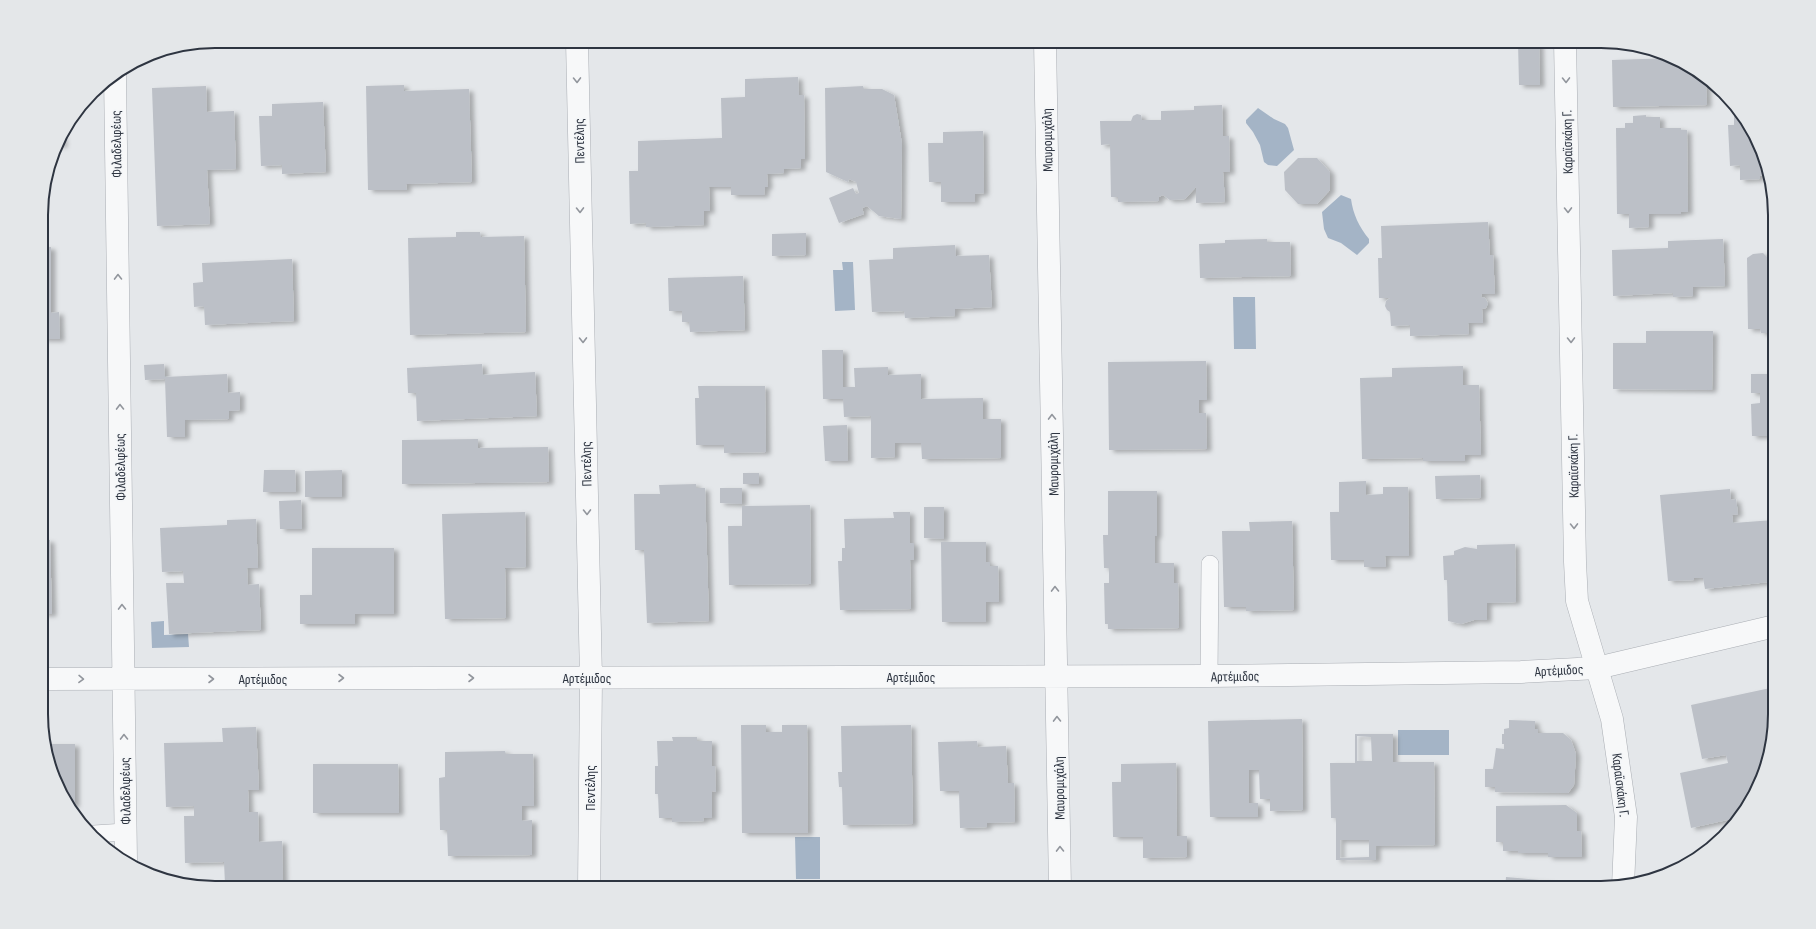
<svg xmlns="http://www.w3.org/2000/svg" width="1816" height="929" viewBox="0 0 1816 929" font-family="'Sofia Sans Condensed',sans-serif">
<style>
.water{fill:#a4b4c6}
.building{fill:#bcc0c7;fill-rule:evenodd;filter:url(#shadow)}
.lines{fill:none;stroke-linecap:round;stroke-linejoin:round}
.service-casing{stroke:#aaaeb4;stroke-width:18}
.minor-casing{stroke:#aaaeb4;stroke-width:23}
.service{stroke:#f7f8f9;stroke-width:17}
.minor{stroke:#f7f8f9;stroke-width:22}
.oneway{stroke:#92969d}
.labels{text-anchor:middle;stroke-width:3;stroke-linejoin:round;paint-order:stroke}
.street-label{font-size:14px;fill:#2e3541;stroke:#f4f6f8}
.rim{fill:none;stroke:#2e3541;stroke-width:2}
</style>
<defs>
<filter id="shadow"><feDropShadow dx="4.5" dy="2.5" stdDeviation="2" flood-color="#0004"/></filter>
</defs>
<rect width="100%" height="100%" fill="#e4e7ea"/>
<path class="water" d="M1258 108 1274 119 1285 124 1288 128 1294 150 1277 166 1268 165 1264 162 1260 145 1253 132 1246 123V120Z
M1341 195 1351 199C1353 214 1359 227 1369 239V243L1357 255 1341 243 1328 238 1324 229 1322 212Z
M842 262H853L855 310 835 311 833 270H843Z
M1233 297H1255L1256 349H1234Z
M164 621V635L188 634 189 647 152 648 151 622Z
M1398 730H1449V755H1398Z
M795 837H820V879H796Z"/>
<path class="building" d="M1539 41 1540 85H1519L1518 42Z
M1673 58 1678 59 1706 77 1707 105 1613 107 1612 60Z
M798 77 799 95H804L805 159H801V168L784 169V173L767 174 768 187H765L764 195H731V187H709L710 211H704V225L646 227V223L630 224 629 171H638V141L722 138 721 98 745 97V79Z
M404 85V91L469 89 472 182 406 184 407 190H368L366 86Z
M206 86 207 112 234 111 236 169 207 170 210 224 157 226 152 88Z
M863 86 864 89H882L894 95 902 144 901 219 879 216 867 206 862 208 864 214 839 223 829 198 853 188 856 194 859 193 856 182 849 179 848 182 826 172 825 88Z
M323 102 326 172 282 174V165L261 166 259 116H272V104Z
M1222 105 1223 136H1229L1230 172H1223L1225 202 1196 203V187L1185 199 1170 200 1163 195 1159 197V201L1118 202V197H1111L1110 144 1101 145 1100 121H1131L1133 116 1137 114 1141 115 1142 120H1161V111L1194 110V106Z
M1734 105 1746 118 1765 169V175L1760 176V179L1740 180V165L1730 166 1728 125H1734Z
M1646 115V117H1660V128H1681V130H1687L1688 212H1681V214H1649V227L1629 228V214H1617L1616 128H1625V123H1633V116Z
M983 131 984 193 975 194V202H941V182H929L928 143H943V132Z
M62 133 63 145H57L59 138Z
M1298 158H1317L1330 172V190L1317 204H1298L1285 190 1284 172Z
M1488 222 1490 255H1493L1495 294H1482L1481 297 1485 298 1488 303 1486 308 1482 309 1483 323H1468L1469 334 1410 336V325L1391 326 1390 312 1387 310 1385 306 1386 301 1390 298H1379L1378 258H1382L1381 226Z
M456 232H480L481 237 524 236 526 332 410 335 408 238 456 237Z
M806 233V255L772 256V234Z
M1267 239V242H1290L1291 276 1200 278 1199 244 1225 243V240Z
M1723 239 1725 286 1693 287V296L1673 297V293L1613 296 1612 250 1668 248V241Z
M955 245 956 256 989 255 992 307 955 309V316L905 318 904 311 872 312 869 260 893 259V248Z
M41 247H51V313L59 312 60 339H42Z
M1763 253 1767 257 1768 265H1774V333H1761L1760 329H1748L1747 258 1753 254Z
M292 259 294 321 205 325 204 306 194 307 193 283 203 282 202 263Z
M743 276 745 330 690 332 689 322H682V311H669L668 278Z
M1646 331H1713L1712 390 1613 389V343H1646Z
M822 350H843V387H855L854 368 888 367V375L921 374V399L983 398V419H1001V458L922 459 921 443H895V457L871 458V416L844 417 843 399H823Z
M1206 361 1207 400H1199V413H1206L1207 449 1109 450 1108 362Z
M164 364 165 377 227 374 228 393 240 392V410L229 411V419L185 420V437H167L165 379 145 380 144 365Z
M482 364 483 375 535 372 537 416 417 421 416 393H408L407 368Z
M1463 366V385H1479L1481 455H1465V461H1423V458L1362 459 1360 378 1392 377V368Z
M1751 374H1774V436H1752L1751 404 1760 403V393H1751Z
M698 386H765L766 452 724 453V445H696L695 398H699Z
M847 425 848 461H825L823 426Z
M478 439V448L548 447 549 482 402 484V440Z
M264 470H295L296 492H263Z
M342 470V497H305V471Z
M743 473H759V484H743Z
M1480 475 1481 498 1436 499 1435 476Z
M1366 481V495L1383 494V487H1408L1409 556H1385L1386 567H1364V560H1331L1330 512H1339V482Z
M696 484V488H705L709 621 647 623 644 550H635L634 494H660L659 485Z
M720 488H742V504L720 503Z
M1730 489 1731 500 1736 499 1738 514 1732 515 1733 523 1774 520 1775 573H1768L1769 582 1705 589 1703 578H1694V580L1668 581 1660 495Z
M1108 491H1157V536H1155V563H1174V583H1178L1179 628 1108 629V624H1105L1104 583H1109V568H1104L1103 535H1108Z
M301 500 302 529H280L279 501Z
M810 505 811 584 729 585 728 526H742V506Z
M924 507H944V539L924 538Z
M525 512 526 567 505 568 506 618 445 619 442 514Z
M893 512H910V543H914V560H910L911 609 840 610 838 561H842V548H845L844 519 894 518Z
M256 519 258 568H247L248 585 259 584 261 630 169 634 166 583H184L183 571 162 572 160 528 227 525V520Z
M1292 521 1294 610 1246 611V607H1224L1222 531H1250L1249 522Z
M42 540H50L52 614H42Z
M941 542H986V562H990V566H998L999 602H986V622H942Z
M1515 544 1516 602 1487 603V620H1474L1461 624 1448 621 1447 580H1444L1443 556 1454 555V551L1465 547 1477 549V545Z
M312 548H394V614H355V624H300V595H312Z
M1775 687V715L1768 746 1763 747 1766 755 1757 791 1737 821 1736 818 1691 828 1680 773 1728 763 1726 755 1702 759 1691 705Z
M1302 719 1303 810 1270 811V799H1260L1259 770H1249V803H1258V817H1210L1208 721Z
M1509 720 1535 721V729H1538V733H1563L1571 740 1576 754 1574 785 1568 793 1495 792V787H1485V769H1493L1496 748 1504 749V744H1502V734H1504V729L1509 728Z
M741 725H766V732H782V725H807L808 833H742Z
M911 725 913 824 843 825 842 787H839L838 772H842L841 726Z
M256 727 259 790H248L249 812H258L259 842 282 841 283 882 225 884 224 862 185 863 184 816H194V806L166 807 164 743 223 742 222 728Z
M1355 734H1393V762H1434L1435 845 1376 846V860H1336V818H1331L1330 763H1355ZM1357 736 1371 737 1372 761H1357ZM1340 840H1369V857L1340 858Z
M672 737H697V741H712V766H715L716 792 712 791V818H703L704 821 672 822V818H659L658 794H655V766H658L657 741H673Z
M977 741 978 747 1006 746 1008 783H1014L1015 822 987 823V827L960 828 959 791H940L938 742Z
M44 744H75V805H68L54 781Z
M505 751 506 754H533L534 806H522V821L532 820V855L448 856 447 830H440L439 778 445 777V752Z
M1176 763 1177 836H1187V857L1143 858V837H1113L1112 782H1121V764Z
M313 764H398L399 813H313Z
M1566 805 1577 813V831H1581L1582 857H1548V853H1518V851H1503V842H1496V806Z
M1506 877 1551 881 1550 888H1505Z"/>
<g class="lines">
<g class="service-casing">
<path id="service" d="M1209 676 1210 564
M94 834 125 832"/>
</g>
<g class="minor-casing">
<path id="minor" d="M577 41 591 678 589 888
M1045 41 1060 888
M1565 41 1575 562 1577 601 1612 719 1626 817 1623 886
M115 75 126 860
M42 679 1209 676 1521 672 1597 668 1775 626"/>
</g>
<use href="#service" class="service"/>
<use href="#minor" class="minor"/>
</g>
<defs><path id="oneway-chevron" d="M-2-3.5L2.5 0L-2 3.5" fill="none" stroke-width="1.6" stroke-linecap="round" stroke-linejoin="round"/></defs>
<g class="oneway">
<use href="#oneway-chevron" transform="translate(577 80) rotate(89)"/>
<use href="#oneway-chevron" transform="translate(1566 80) rotate(89)"/>
<use href="#oneway-chevron" transform="translate(580 210) rotate(89)"/>
<use href="#oneway-chevron" transform="translate(1568 210) rotate(89)"/>
<use href="#oneway-chevron" transform="translate(118 277) rotate(-91)"/>
<use href="#oneway-chevron" transform="translate(583 340) rotate(89)"/>
<use href="#oneway-chevron" transform="translate(1571 340) rotate(89)"/>
<use href="#oneway-chevron" transform="translate(120 407) rotate(-91)"/>
<use href="#oneway-chevron" transform="translate(1052 417) rotate(-91)"/>
<use href="#oneway-chevron" transform="translate(587 512) rotate(89)"/>
<use href="#oneway-chevron" transform="translate(1574 526) rotate(89)"/>
<use href="#oneway-chevron" transform="translate(1055 589) rotate(-91)"/>
<use href="#oneway-chevron" transform="translate(122 607) rotate(-91)"/>
<use href="#oneway-chevron" transform="translate(341 678)"/>
<use href="#oneway-chevron" transform="translate(471 678)"/>
<use href="#oneway-chevron" transform="translate(81 679) rotate(1)"/>
<use href="#oneway-chevron" transform="translate(211 679)"/>
<use href="#oneway-chevron" transform="translate(1057 719) rotate(-91)"/>
<use href="#oneway-chevron" transform="translate(124 737) rotate(-91)"/>
<use href="#oneway-chevron" transform="translate(1060 849) rotate(-91)"/>
</g>
<g class="labels">
<g class="street-label">
<text transform="translate(1047 140) rotate(-91)" y="5">Μαυρομιχάλη</text>
<text transform="translate(579 141) rotate(-91)" y="5">Πεντέλης</text>
<text transform="translate(1567 142) rotate(-91)" y="5">Καραϊσκάκη Γ.</text>
<text transform="translate(116 144) rotate(-91)" y="5">Φιλαδελφέως</text>
<text transform="translate(586 464) rotate(-91)" y="5">Πεντέλης</text>
<text transform="translate(1053 464) rotate(-91)" y="5">Μαυρομιχάλη</text>
<text transform="translate(1573 466) rotate(-91)" y="5">Καραϊσκάκη Γ.</text>
<text transform="translate(120 467) rotate(-91)" y="5">Φιλαδελφέως</text>
<text transform="translate(1559 670) rotate(-3)" y="5">Αρτέμιδος</text>
<text transform="translate(1235 676) rotate(-1)" y="5">Αρτέμιδος</text>
<text x="911" y="682">Αρτέμιδος</text>
<text x="587" y="683">Αρτέμιδος</text>
<text x="263" y="684">Αρτέμιδος</text>
<text transform="translate(1621 785) rotate(83)" y="5">Καραϊσκάκη Γ.</text>
<text transform="translate(590 788) rotate(-90)" y="5">Πεντέλης</text>
<text transform="translate(1059 788) rotate(-91)" y="5">Μαυρομιχάλη</text>
<text transform="translate(125 791) rotate(-91)" y="5">Φιλαδελφέως</text>
</g>
</g>
<path d="M0 0H1816V929H0ZM215 48H1601A167 167 0 0 1 1768 215V714A167 167 0 0 1 1601 881H215A167 167 0 0 1 48 714V215A167 167 0 0 1 215 48Z" fill="#e4e7e9" fill-rule="evenodd"/>
<path class="rim" d="M215 48H1601A167 167 0 0 1 1768 215V714A167 167 0 0 1 1601 881H215A167 167 0 0 1 48 714V215A167 167 0 0 1 215 48Z"/>
</svg>
